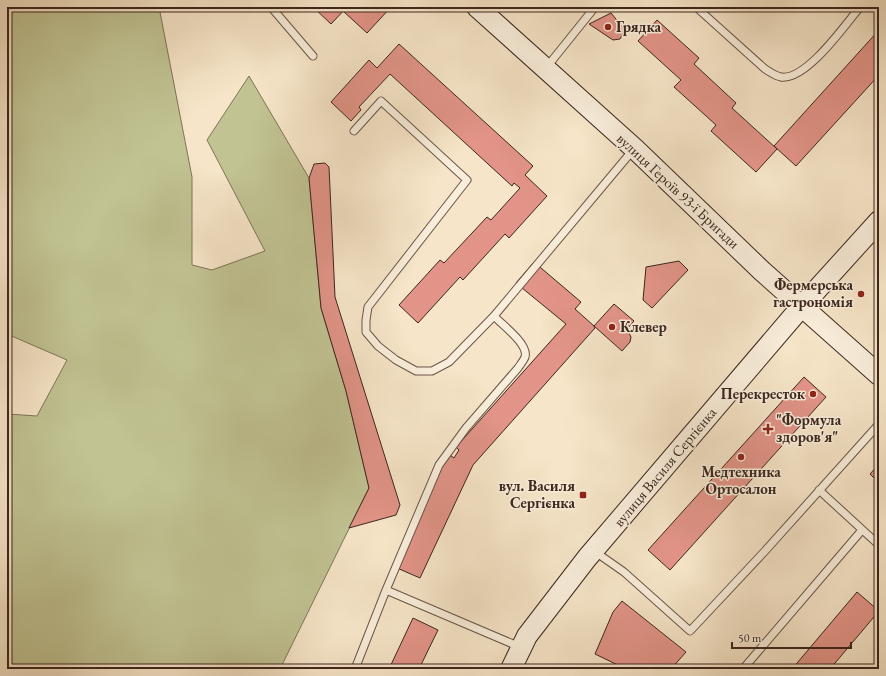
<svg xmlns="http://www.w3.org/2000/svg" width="886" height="676" viewBox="0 0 886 676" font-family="'EB Garamond',serif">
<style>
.green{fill:#c1c393;stroke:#7e7458}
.building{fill:#e29488;stroke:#3c261e}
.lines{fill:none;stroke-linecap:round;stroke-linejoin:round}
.lane-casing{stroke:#6a5648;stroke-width:9}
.secondary-casing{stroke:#3c261e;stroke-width:22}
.lane{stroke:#f9eedb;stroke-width:7}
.secondary{stroke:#f9eedb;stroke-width:20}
.poi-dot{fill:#8f2418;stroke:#f9eedb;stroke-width:1.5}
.labels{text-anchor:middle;stroke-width:3;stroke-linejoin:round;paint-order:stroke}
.poi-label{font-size:15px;font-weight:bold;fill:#3c261e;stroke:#f9eedb;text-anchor:start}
.street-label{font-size:15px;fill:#3c261e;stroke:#f9eedb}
</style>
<rect width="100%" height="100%" fill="#f6e5c8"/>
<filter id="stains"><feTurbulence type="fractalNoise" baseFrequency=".005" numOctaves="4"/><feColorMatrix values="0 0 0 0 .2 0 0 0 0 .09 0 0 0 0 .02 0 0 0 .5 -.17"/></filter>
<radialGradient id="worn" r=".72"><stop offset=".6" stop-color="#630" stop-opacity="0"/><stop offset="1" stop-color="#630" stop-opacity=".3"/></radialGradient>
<path class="green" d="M7 7H159L192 177V265L212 270 265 251 207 140 249 76 309 178 321 308 346 391 369 488 280 669H7V414L37 416 67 360 7 334Z"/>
<path class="building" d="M313 7H347L331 24Z
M347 7H391L367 33 343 11Z
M611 13 625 30 620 39 613 40 589 24Z
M657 20 699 58 694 64 736 103 732 108 777 149 756 172 711 131 716 125 674 87 681 80 638 41Z
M879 30V75L796 166 774 146Z
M399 44 533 166 525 175 547 196 509 238 505 234 463 280 460 277 418 323 399 305 440 260 444 263 487 217 491 220 520 188 514 183 512 186 390 74 359 107 361 110 351 121 331 102 369 60 377 68Z
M325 163 329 167 335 297 400 505 396 515 349 528 369 488 346 391 321 308 309 178 314 164Z
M679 261 688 270 652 308 643 300 646 267Z
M534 262 581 302 575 309 594 326 595 328 473 465 420 578 397 568 439 465 450 455 454 458 459 450 456 447 566 324 516 283Z
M614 304 634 321 627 329 631 337 630 342 622 351 594 326Z
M804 377 826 397 670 570 648 550Z
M879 464V483L870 474Z
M857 592 879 611 830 669H792Z
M622 601 686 652 671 669H626L595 654 613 612Z
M413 618 438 630 419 669H389Z"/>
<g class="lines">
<g class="lane-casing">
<path id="lane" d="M271 7 313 56
M696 7 765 69C770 72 775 76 781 77 806 81 845 25 860 7
M546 68 595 7
M354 131 381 101 467 180 368 307 366 320V332L378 346 396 360 416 371H432L449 362 494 316 633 150
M819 490 879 545
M594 551 624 572 690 631 765 551 879 424
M386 590 520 647
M355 669 386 590 439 465 466 428 518 368C520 365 524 360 525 357 529 344 502 325 494 316
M743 669 862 530"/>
</g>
<g class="secondary-casing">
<path id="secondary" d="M477 7 635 149 762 271 879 375
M511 669 527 636 587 558 802 306 879 221"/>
</g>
<use href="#lane" class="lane"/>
<use href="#secondary" class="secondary"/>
</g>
<g class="poi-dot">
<circle cx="608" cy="27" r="4"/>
<circle cx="861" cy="294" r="4"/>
<circle cx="612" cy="327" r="4"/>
<circle cx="813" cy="394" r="4"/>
<path d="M766 423h4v4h4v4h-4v4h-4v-4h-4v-4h4z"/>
<circle cx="741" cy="457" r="4"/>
<rect x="579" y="491" width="8" height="8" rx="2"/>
</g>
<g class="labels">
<g class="poi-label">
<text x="616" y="32">Грядка</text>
<text x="853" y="290" text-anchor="end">Фермерська<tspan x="853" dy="17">гастрономія</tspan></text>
<text x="620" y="332">Клевер</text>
<text x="805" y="399" text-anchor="end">Перекресток</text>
<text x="776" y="425">"Формула<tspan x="776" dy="17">здоров'я"</tspan></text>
<text x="741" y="477" text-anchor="middle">Медтехника<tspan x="741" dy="17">Ортосалон</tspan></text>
<text x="575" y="491" text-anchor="end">вул. Василя<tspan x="575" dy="17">Сергієнка</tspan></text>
</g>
<g class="street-label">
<text transform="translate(678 191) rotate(43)" y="5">вулиця Героїв 93-ї Бригади</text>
<text transform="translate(665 467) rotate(-50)" y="5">вулиця Василя Сергієнка</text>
</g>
</g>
<rect width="886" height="676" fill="none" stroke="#f6e5c8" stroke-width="24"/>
<rect x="8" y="8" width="870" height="660" fill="none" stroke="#3c261e" stroke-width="2"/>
<rect x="12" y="12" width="862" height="652" fill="none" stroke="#3c261e"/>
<path d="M732 642v6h119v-6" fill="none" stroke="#3c261e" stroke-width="2"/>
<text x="738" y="642" font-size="12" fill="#3c261e" stroke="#f9eedb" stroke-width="3" paint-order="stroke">50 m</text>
<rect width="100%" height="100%" filter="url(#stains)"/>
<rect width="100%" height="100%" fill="url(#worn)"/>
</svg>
